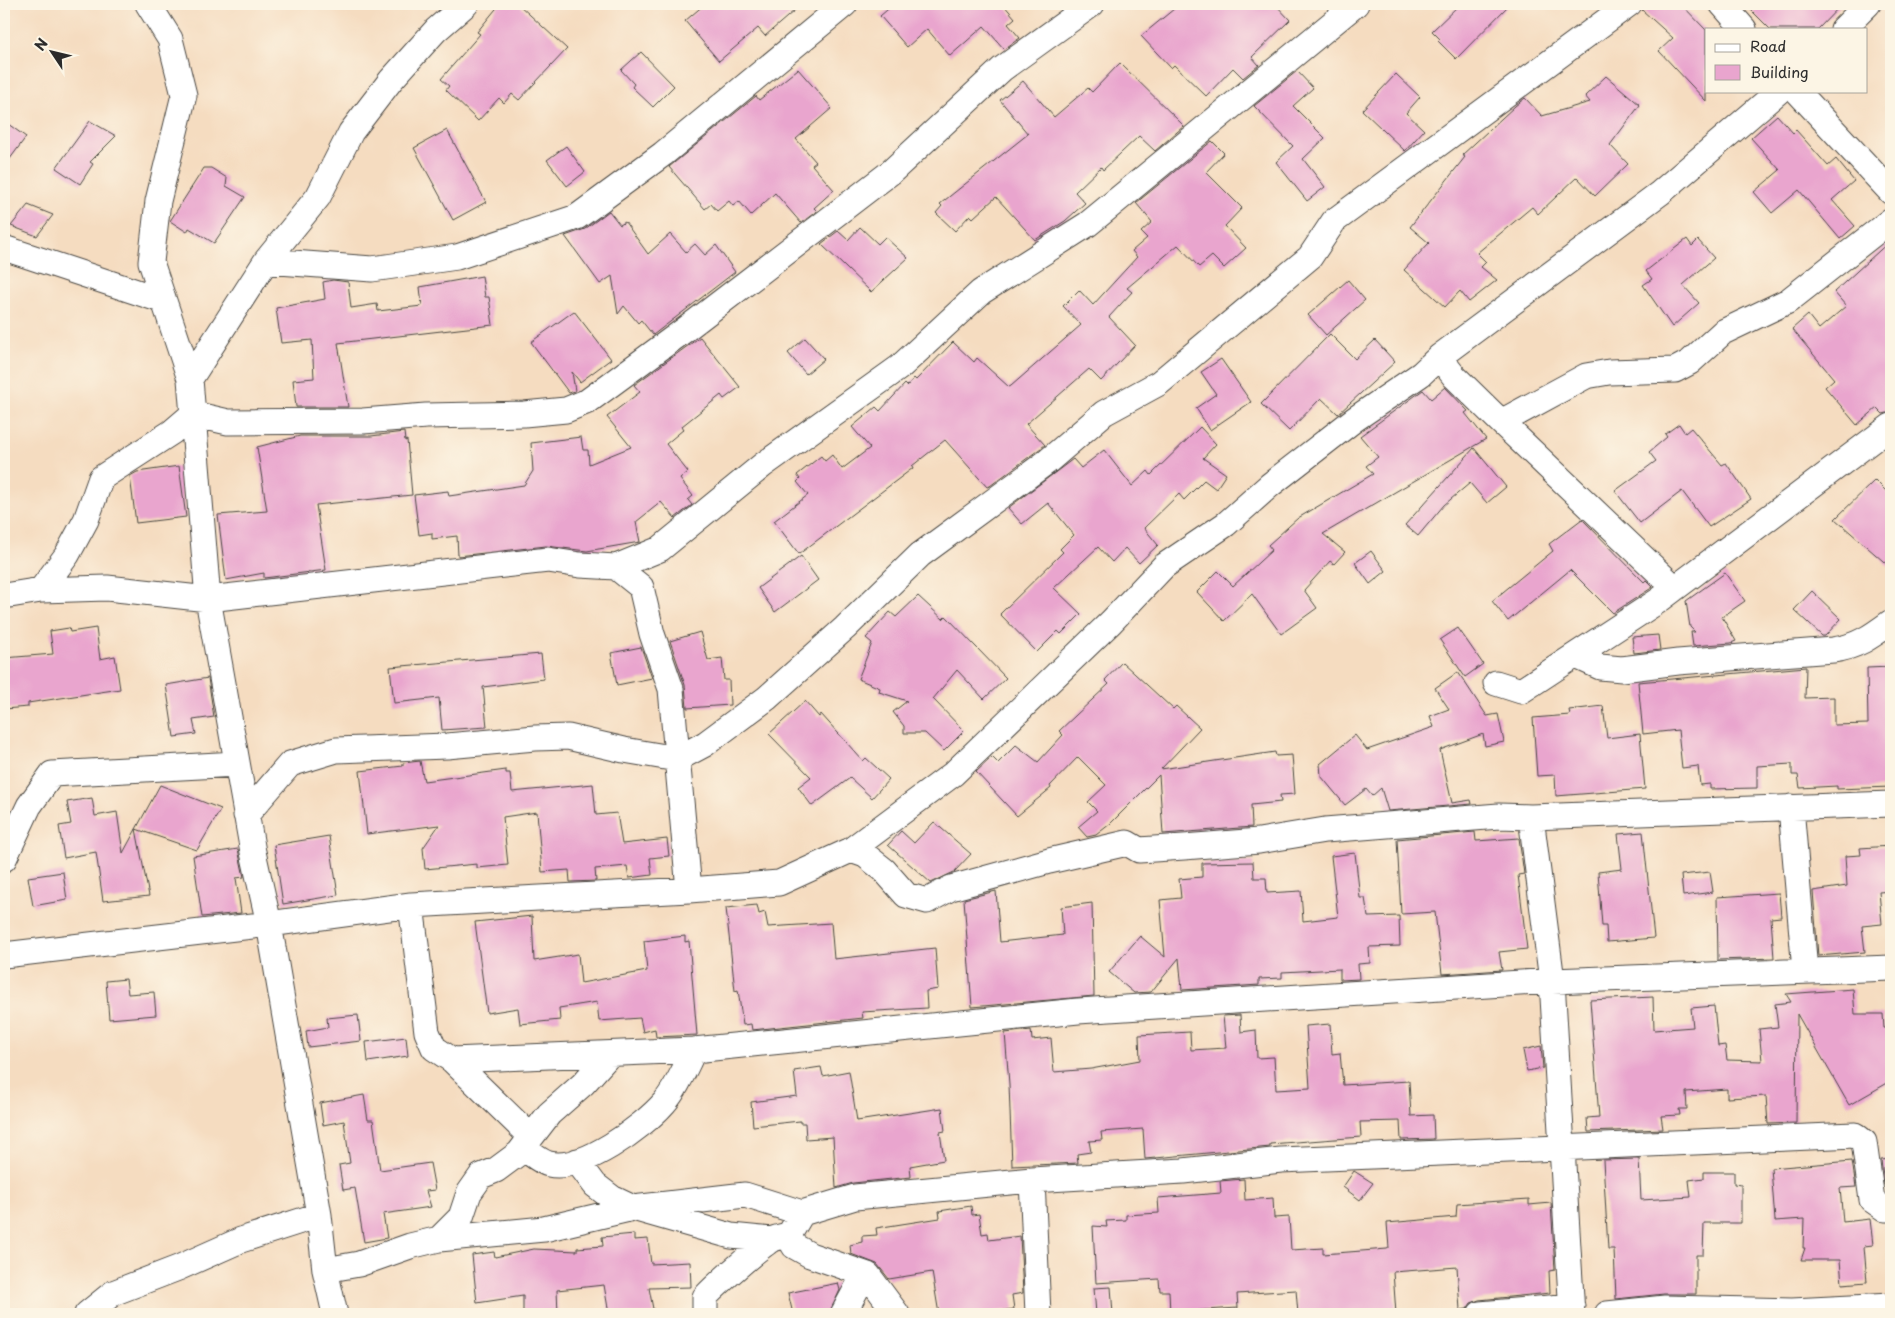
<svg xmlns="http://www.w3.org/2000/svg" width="1895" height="1318" viewBox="0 0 1895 1318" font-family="'Playpen Sans',sans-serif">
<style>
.building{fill:#e9a5ce}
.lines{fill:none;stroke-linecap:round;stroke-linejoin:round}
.street-casing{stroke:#494641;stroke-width:27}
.street{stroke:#fff;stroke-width:25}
</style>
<rect width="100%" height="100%" fill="#fcf5e5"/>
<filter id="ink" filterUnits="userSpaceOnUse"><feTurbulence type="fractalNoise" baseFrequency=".02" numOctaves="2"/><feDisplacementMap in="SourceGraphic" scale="10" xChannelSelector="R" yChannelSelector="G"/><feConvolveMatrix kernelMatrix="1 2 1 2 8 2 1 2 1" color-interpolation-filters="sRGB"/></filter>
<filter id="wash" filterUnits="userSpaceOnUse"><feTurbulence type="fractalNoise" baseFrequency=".0096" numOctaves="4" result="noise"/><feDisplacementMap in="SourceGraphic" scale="20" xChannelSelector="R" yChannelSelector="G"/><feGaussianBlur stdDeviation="1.12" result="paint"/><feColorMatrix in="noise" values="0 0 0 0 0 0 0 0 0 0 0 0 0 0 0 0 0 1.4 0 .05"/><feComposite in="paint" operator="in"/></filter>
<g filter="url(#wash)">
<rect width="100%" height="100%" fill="#f5dcc0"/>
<g id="blocks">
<path class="building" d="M500 4H518L567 49 519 100 512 94 504 103 499 98 478 121 446 90 449 86 441 79 480 34 477 32Z
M705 4H802L765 36 758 28 719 61 685 21Z
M894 4H1003L1015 18 1008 24 1020 38 1004 49 984 26 950 56 927 29 907 47 880 16Z
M1180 4H1275L1290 20 1252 57 1259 65 1243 78 1233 68 1206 96 1174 65 1171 68 1141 36Z
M1460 4H1510L1456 59 1438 41 1440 39 1432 31Z
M1643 4H1681L1706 30V101L1659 51 1673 38 1642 10Z
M1745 4H1842L1818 29H1770Z
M641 52 674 86 653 107 632 87 634 84 621 70Z
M1120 63 1184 126 1155 151 1139 136 1103 170 1101 167 1075 192 1085 203 1065 221 1035 240 996 197 973 218 970 215 955 231 936 213 942 206 940 204 1028 134 1000 100 1023 81 1054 117 1088 88 1092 92Z
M798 69 832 108 796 139 816 162 812 165 834 190 814 208 817 211 801 223 775 193 751 215 739 201 733 206 729 201 717 211 711 204 705 209 669 167 756 96 759 100Z
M1297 71 1313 88 1293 106 1325 138 1303 159 1325 187 1307 201 1276 162 1293 146 1254 106Z
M1396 74 1420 97 1406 113 1424 130 1405 151 1362 110Z
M1606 76 1640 105 1610 145 1628 164 1595 196 1577 177 1538 214 1532 207 1477 253 1486 262 1481 267 1497 280 1469 302 1460 291 1445 307 1404 270 1429 243 1410 227 1465 157 1462 155 1515 106 1525 98 1542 116 1590 102 1585 96Z
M1777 115 1793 133 1796 130 1828 166 1836 159 1854 181 1832 200 1855 226 1840 239 1799 190 1772 213 1754 192 1780 170 1751 138Z
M4 121 26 137 4 167Z
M90 121 116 136 90 162 93 164 80 184 56 168Z
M447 130 486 202 453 220 414 148Z
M1212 141 1224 153 1206 172 1242 208 1225 226 1246 248 1224 268 1212 256 1199 267 1178 245 1127 288 1132 292 1109 317 1135 345 1101 381 1089 369 1026 424 1045 445 990 486 987 487 945 440 912 466 913 468 799 554 774 521 808 495 797 482 800 479 797 475 821 456 825 461 832 455 842 469 870 448 852 427 876 407 880 411 905 384 907 386 914 378 916 380 953 342 974 362 977 358 1009 387 1011 386 1081 325 1063 306 1079 290 1093 305 1137 257 1132 251 1147 238 1141 232 1152 222 1136 203Z
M566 146 585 172 567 186 547 160Z
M204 168H211L227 178 226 186 245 197 214 243 189 228 187 232 170 221Z
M28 205 53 215 37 236 11 226Z
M609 211 620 225 625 222 648 254 670 234 686 252 695 244 705 255 716 245 735 272 653 335 641 320 638 323 624 306 618 314 612 276 600 284 565 236 585 229Z
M860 227 878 244 885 237 908 258 871 292 821 244 838 231 848 240Z
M1687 239 1692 246 1698 240 1714 258 1683 285 1699 303 1672 327 1643 285 1652 279 1646 271Z
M1891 240V412L1883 414 1877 408 1857 425 1825 387 1834 379 1792 329 1808 315 1819 329 1846 306 1834 292Z
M482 276 485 297H489L493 325 338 343 348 407H296L293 380 314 378 312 340 281 343 276 308 325 299 323 282 333 280 348 282 351 308 377 304 378 311 422 306 420 287Z
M1348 280 1365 300 1326 335 1308 315Z
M574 311 611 359 580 382 572 372 575 391 569 393 531 342Z
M1330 334 1355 359 1375 340 1395 362 1338 414 1321 398 1289 431 1261 404Z
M700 337 740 387 724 399 721 395 682 426 684 429 666 444 688 472 680 479 693 496 688 500 692 505 675 518 661 502 636 522 640 542 587 551 546 546 458 556 457 536 432 539V533L419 535 414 495 448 491 449 496 524 485 533 471 531 443 581 437 583 450H588L589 464 631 447 607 417 640 392 634 385Z
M805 338 824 359 806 374 788 353Z
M1221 359 1251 402 1210 430 1196 408 1216 394 1201 372Z
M1445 387 1468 411 1465 413 1486 439 1323 534 1345 552 1334 564 1330 561 1304 590 1317 608 1281 634 1252 594 1224 621 1197 592 1218 571 1233 586 1272 550 1268 545 1298 518 1373 474 1366 466 1378 457 1360 436 1423 390 1431 399Z
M1679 424 1685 433 1691 428 1722 465 1726 463 1751 499 1709 527 1682 491 1640 523 1615 491 1656 461 1649 452 1667 437 1665 434Z
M1200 427 1216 444 1203 458 1226 474 1216 489 1204 480 1184 500 1179 494 1144 528 1158 545 1139 563 1125 548 1112 562 1098 547 1054 588 1081 614 1061 634 1058 631 1037 652 1000 614 1063 552 1060 549 1074 535 1048 503 1022 524 1008 508 1073 459 1081 468 1104 450 1132 486 1148 471 1151 475Z
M404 432 405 441 407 440 412 495 316 505 326 570 264 578V573L226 580 218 515 267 511 257 447 300 436H371Z
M1474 448 1506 487 1487 503 1470 483 1444 505 1418 536 1405 525Z
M179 466 186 517 136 523 130 476 137 472Z
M1875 480 1891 496V568L1835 519Z
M1582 519 1644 582 1646 580 1653 587 1613 613 1570 570 1508 621 1492 601 1553 551 1549 544Z
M1371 551 1386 571 1370 584 1355 563Z
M801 556 818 580 775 612 758 588Z
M1725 573 1745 601 1722 617 1736 641 1731 643 1693 646 1691 632H1695L1690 627 1686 601Z
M1812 591 1841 619 1825 636H1822L1794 610Z
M918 596 943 619 946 616 1006 678 984 699 957 670 933 699 964 731 944 751 925 733H904V726L893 712 907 701 879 692 880 688 858 679 872 643 866 638 890 612 896 617Z
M69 628 70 632 96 628 100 659 115 656 120 689 28 703V707L4 709V658L53 654 50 631Z
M1458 628 1483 664 1465 677 1440 640Z
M700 632 708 660 722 658 724 680H729L730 705 687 708 685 685 670 641Z
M1658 635 1660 650 1634 653 1632 637Z
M641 647 652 678 617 685 611 653Z
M541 654 544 679 483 687 487 727 442 730 439 698 394 703 390 667Z
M1122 662 1173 709 1176 706 1200 728 1161 769 1275 752 1276 756 1292 755 1295 794 1280 795 1281 802 1251 805 1252 827 1163 834 1159 775 1110 824 1096 835 1087 837 1078 827 1097 811 1088 802 1106 785 1078 757 1050 786 1051 788 1017 816 976 772 992 757 998 763 1016 745 1038 762 1063 735 1059 731 1109 684 1105 680Z
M1806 667 1805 698 1834 697V725L1868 724 1867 668 1891 667V787L1837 789V786L1800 788 1798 775H1792V764L1757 766V788L1710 789V784L1700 785 1698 766 1682 768 1678 730 1643 734 1638 682Z
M1458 672 1487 716 1498 714 1504 742 1485 746 1483 734 1440 750 1452 803 1471 800 1472 804 1388 811 1381 788 1372 796 1366 789 1345 805 1321 776 1320 764 1355 735 1367 750 1434 727 1430 716 1449 709 1435 688Z
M208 678 214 717 193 720 196 734 174 737 166 685Z
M805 701 819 717 821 714 863 761 866 758 889 779 872 798 850 778 812 806 798 787 811 777 769 734Z
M1603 706 1607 738 1640 734 1645 789 1556 796 1555 775 1537 776 1533 718 1570 715 1569 710Z
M420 761 424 781 506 770V773H510L512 792 593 784 596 815 617 813 622 844 667 839 669 856 650 858 652 875 629 878 627 866 595 869 596 881 570 882 569 870 542 872 537 812 503 817 508 865 477 868V864L425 869 423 848 439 825 367 834 360 771 403 766V763Z
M160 785 221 809 197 850 136 829 149 896 103 901 96 852 64 858 59 826 71 824 67 802 92 798 95 816 117 812 123 853Z
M934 822 971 854 954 872 931 883 888 845 901 831 914 843Z
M1475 832 1476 841 1519 838 1524 874 1518 875 1527 949 1499 952 1502 970 1442 974 1435 912 1401 914 1397 839Z
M1643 832 1654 938 1607 942 1606 926H1602L1598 872 1622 869 1618 834Z
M329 836 338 895 283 904 274 845Z
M1891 846V891L1879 892 1882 924 1862 926 1865 952 1818 956 1813 891 1847 886 1845 856 1861 855 1860 848Z
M238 849 244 877 236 878 241 913 202 917 193 856Z
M1355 853 1360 898H1365L1368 917 1399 916 1400 946 1369 947 1370 963 1358 964 1359 979 1340 980V969L1282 972V978L1259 979V985L1182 990 1179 958 1151 992 1134 993 1109 972 1140 936 1165 957 1160 900 1181 898 1179 879 1202 877V863L1253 862 1254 878H1266L1267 893 1301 891 1303 921 1338 917 1331 856Z
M63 872 67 900 33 906 28 877Z
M1710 872 1713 892 1683 896 1681 875Z
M996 891 1000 942 1063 935 1061 907 1092 903 1094 996 972 1007 964 899Z
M1779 893 1781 917 1771 918 1774 958 1718 960 1717 897Z
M757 905 759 914 765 912 768 927 831 923 834 959 935 948 938 989 926 991 927 1008 862 1012 863 1018 752 1030 751 1024 743 1025 738 990 735 991 726 908Z
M532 916 534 961 578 954 581 983 647 971 644 941 685 936V942L689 941 697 1035 656 1037 655 1029 643 1032 640 1018 599 1021 597 1002 559 1008 560 1020 520 1024 518 1008 487 1013 475 922Z
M126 979 128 994 154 992 156 1015 109 1019 106 981Z
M1853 989 1855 1014H1883L1884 1028H1889V1064H1891V1081L1849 1105 1797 1014 1796 1123 1768 1124 1766 1096 1727 1098V1089L1686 1092 1687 1109H1679L1680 1115 1661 1116 1663 1129 1588 1132 1587 1118 1599 1117 1590 1000 1653 997 1654 1030 1693 1027 1691 1008 1714 1006 1718 1046 1725 1045 1727 1060 1762 1061 1759 1029 1778 1027 1775 1004 1791 1002 1786 994Z
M358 1015 361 1041 308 1047 306 1031 328 1027 327 1018Z
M1240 1015 1241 1032 1256 1030 1257 1058 1274 1057 1276 1090 1310 1088 1306 1026 1330 1024 1332 1054 1340 1053 1343 1085 1409 1081 1411 1116 1433 1115 1434 1139 1401 1140 1400 1121 1360 1122 1361 1137 1270 1144V1147L1145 1159 1143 1129 1101 1132 1102 1140 1089 1141 1091 1152 1077 1154 1078 1163 1012 1166 1009 1084 1005 1033 1031 1030 1032 1040 1051 1038 1054 1072 1091 1069 1140 1060 1139 1035 1190 1032 1191 1050 1226 1048 1223 1016Z
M406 1037 408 1056 368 1062 366 1042Z
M1541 1046 1543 1068 1527 1071 1523 1050Z
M821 1067 823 1076 849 1071 857 1121 942 1108 945 1131 940 1132 944 1160 910 1166 911 1177 853 1183 836 1188 833 1137 806 1139 805 1123H800V1121L753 1126 751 1102 797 1096 794 1071Z
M364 1095 368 1120H373L380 1170 430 1163 435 1190 426 1191 431 1207 383 1214 387 1238 364 1242 355 1188 343 1190 339 1165 350 1163 344 1121 323 1125 320 1103Z
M1639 1159 1641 1200 1691 1197 1689 1180 1704 1178V1172H1734V1184L1741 1185V1223H1704L1703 1255H1696V1294H1664L1616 1299 1614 1249H1608L1603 1160Z
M1891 1159V1185H1884L1881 1160Z
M1852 1161 1856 1187 1840 1188 1843 1222 1870 1219 1873 1245 1864 1246 1867 1282 1842 1284 1840 1260H1801L1805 1248H1803L1804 1219 1775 1221 1771 1168Z
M1354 1171 1373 1183 1360 1200 1343 1187Z
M1244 1179 1245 1200 1273 1198 1274 1218 1289 1217 1291 1250 1323 1248V1254L1387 1249 1389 1248 1387 1223 1456 1217 1457 1204 1529 1199V1205L1551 1203 1555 1270 1549 1271 1550 1293 1479 1300 1471 1303 1467 1309 1460 1310 1457 1267 1393 1272 1396 1314H1298L1296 1290 1237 1294 1238 1308 1190 1311V1314H1170L1169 1291H1160L1159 1279 1096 1283 1093 1226 1107 1227 1106 1221 1126 1220V1215L1159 1213 1158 1198 1221 1193 1220 1181Z
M971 1206 972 1215 979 1214 982 1234 988 1233 989 1240 1020 1236 1023 1293 1012 1295 1014 1309 980 1314H939L932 1272 889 1279 877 1264 851 1254 850 1245 862 1242V1236L877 1235 876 1228 940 1218 939 1211Z
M634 1234V1240L648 1239 651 1264 690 1262 691 1287 649 1288 654 1314H609L604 1285 557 1290 558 1314H523V1296L477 1303 472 1255 494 1252 495 1257 534 1249 577 1251V1248L603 1246 602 1237Z
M838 1283 840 1290 829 1314H793L788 1293Z
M1111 1287 1113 1314H1096L1094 1288Z"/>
</g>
</g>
<g filter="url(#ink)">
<use href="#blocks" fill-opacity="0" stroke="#494641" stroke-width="1"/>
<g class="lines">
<g class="street-casing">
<path id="street" d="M148 4 170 39 184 95 158 201 151 262 190 379
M1722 4 1744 29
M1843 29 1868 4
M1797 91 1891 192
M4 248 164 301
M266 261 318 197 351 132 391 80 436 30 466 4
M1439 357 1660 193 1779 91
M1501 422 1586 376 1609 372 1675 370 1690 362 1723 332 1788 301 1891 220
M616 567 641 587 652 634 671 689 689 890
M41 590 67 555 86 520 101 478 172 432 193 414 228 422 363 421 426 416 524 414 566 410 588 401 686 329 891 172 1002 69 1092 4
M4 596 41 590 107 588 208 599 548 560 580 565 616 567 660 549 763 465 900 367 981 292 1088 224 1356 4
M1576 656 1600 667 1622 669 1678 662 1833 650C1857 647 1872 636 1891 622
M1496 683 1521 691 1658 601 1891 426
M1791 807 1805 971
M246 815 290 764 336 750 447 746 535 738 568 737 624 750 677 759 705 744 767 698 845 628 920 555 1048 461 1104 413 1159 383 1310 257 1334 221 1629 4
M1531 817 1891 804
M851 850 865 855 884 870 906 895 927 901 951 888 1049 861 1127 843 1139 850 1184 847 1259 841 1325 830 1499 816 1531 817 1552 981 1572 1314
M4 859 29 806 52 774 237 764
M411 905 427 1032 434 1048 452 1060 531 1137
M4 955 269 924 253 852 208 599 190 379 266 261 372 269 457 257 577 217 663 154 845 4
M452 1060 694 1050 1078 1011 1552 981 1891 968
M523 1148C531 1153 540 1162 549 1164 582 1172 643 1127 664 1103 677 1088 685 1068 694 1050
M577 1161 595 1185 612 1198 633 1208 731 1236 772 1240
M1032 1180 1038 1314
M789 1235 802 1213 855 1197 1032 1180 1183 1171 1281 1160 1855 1135 1864 1142 1872 1200 1885 1209H1891
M439 1239 544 1229 633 1208 745 1195 802 1213
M325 1270 359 1264 410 1246 439 1239 461 1217 469 1193 481 1176 496 1170 519 1153 549 1114 583 1084 610 1054
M87 1314 113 1293 178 1268 241 1240 319 1215
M335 1314 325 1270 319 1215 269 924 411 905 689 890 779 883 851 850 953 774 1111 622 1164 566 1226 524 1270 485 1355 419 1421 374 1439 357 1454 376 1501 422 1675 588
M705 1314V1297C715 1286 762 1244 773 1239 778 1237 784 1236 789 1235L794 1246 810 1255 868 1275 897 1314
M843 1314 857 1288 868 1275
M1480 1314 1572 1306
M1607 1314 1665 1308 1792 1311 1891 1306"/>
</g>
<use href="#street" class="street"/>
</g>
</g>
<rect width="1895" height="1318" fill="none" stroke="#fcf5e5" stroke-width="20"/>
<rect x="1705" y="28" width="162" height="65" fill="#fcf5e5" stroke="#a8a49b"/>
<rect x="1715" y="44" width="25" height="8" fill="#ffffff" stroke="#a8a49b"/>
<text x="1750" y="52" font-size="15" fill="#2b2b2b">Road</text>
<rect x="1715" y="65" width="25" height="15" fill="#e9a5ce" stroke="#a8a49b"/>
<text x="1750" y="78" font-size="15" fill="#2b2b2b">Building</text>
<g transform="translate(52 52) rotate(305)" stroke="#fcf5e5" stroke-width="4" paint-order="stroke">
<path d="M0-4L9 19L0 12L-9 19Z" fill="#2b2b2b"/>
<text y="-8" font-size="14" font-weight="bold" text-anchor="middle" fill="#2b2b2b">N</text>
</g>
</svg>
